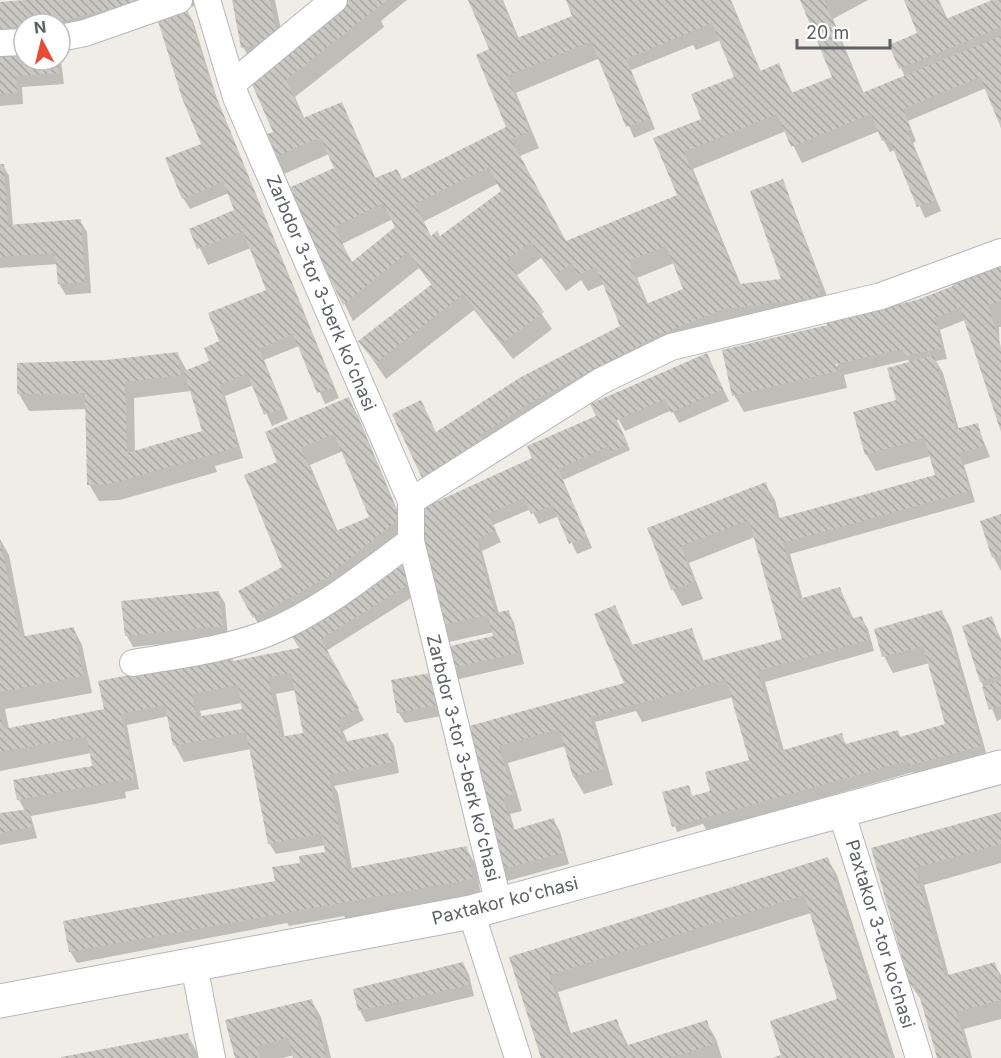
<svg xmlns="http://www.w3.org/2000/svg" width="1001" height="1058" viewBox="0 0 1001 1058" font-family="Inter,sans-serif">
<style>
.shadow{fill:#0003;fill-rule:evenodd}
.building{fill:url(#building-back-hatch);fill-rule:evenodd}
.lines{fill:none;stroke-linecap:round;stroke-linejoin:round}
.street-casing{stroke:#b5b7bb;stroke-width:28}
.secondary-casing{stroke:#b4b7bc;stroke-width:35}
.street{stroke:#fff;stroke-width:26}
.secondary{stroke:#fff;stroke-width:33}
.labels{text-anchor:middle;stroke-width:6;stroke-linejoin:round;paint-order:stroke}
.street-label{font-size:18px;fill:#5d6065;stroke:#fff}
</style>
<defs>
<pattern id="building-back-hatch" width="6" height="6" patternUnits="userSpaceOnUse" patternTransform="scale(1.5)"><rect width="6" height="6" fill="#cac8c2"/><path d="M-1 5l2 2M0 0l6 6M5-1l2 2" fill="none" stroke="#a7a6a1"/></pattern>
</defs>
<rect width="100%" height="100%" fill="#efede5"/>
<path class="shadow" d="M39 0H197L198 5 185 8 193 21 217 99 339 398 325 404 299 346 264 360 288 419 272 426 254 385 225 396 243 458 215 466 217 472 120 500 99 501 89 484 87 409 29 411 19 394 107 362 177 353 187 371 211 362 221 342 268 291 251 248 208 265 191 230 237 211 229 193 190 209 183 198 203 145 159 19 60 40V24H24V44L0 46V4ZM191 391 203 432 135 452 134 398Z
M233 0H275L284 45 321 16 312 0H407L381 21 384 27 295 97 305 120 341 104 376 179 402 181 507 128 490 50 470 0H503L519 39 574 16 568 0H731L761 72 778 65 793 94 834 78 802 0H868L833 19 864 94 905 77 891 45 919 34 905 0H939L948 20 1001 0V124L986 88 908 121 916 141 913 143 941 211 925 218 895 150 890 152 879 131 802 163 786 131 693 169 741 285 783 280V181L826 293 829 314 669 352 430 488 394 415 436 433 522 379 622 326 604 284 588 291 581 280 566 291 541 258 516 276 552 329 513 359 474 310 386 379 360 341 432 285 419 268 353 321 288 190 336 169 329 154 284 174 275 157V132L253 64 243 47ZM721 40 736 77 703 119 655 139 679 196 566 242 520 156 539 148 516 93 600 58 634 138 655 129 631 70 693 45 696 50ZM499 183 503 192 440 238 431 237 423 222ZM393 219 397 227 352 263 342 244ZM674 263 685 289 648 304 637 278Z
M0 51 24 60H60V54L64 84 22 87 23 104 0 106Z
M0 165H3L9 176 13 226 80 221 87 232 91 293 66 295 59 284 58 264 0 268Z
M1001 262V327H999L1001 428 965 320 940 330 947 359 936 361 943 373 959 430 977 425 990 457 964 465 975 502 790 554 803 600 840 589 854 620 861 618 868 629 874 651 765 682 784 751 841 735 847 746 897 731 901 738 947 725 930 663 893 673 884 656 942 612 951 629 989 763 919 783 913 772 808 802 810 808 710 836 703 824 677 832 664 794 691 792 692 797 712 792 751 761 733 697 642 722 636 711 595 722 613 785 584 794 574 777 566 746 508 763 522 811 510 814 515 831 553 820 560 831 569 864 503 882 464 729 626 684 614 607 633 646 692 630 704 662 784 639 755 537 689 563 703 599 682 606 673 590 649 529 765 484 775 500 780 520 936 476 931 456 876 471 866 454 898 401 910 363 908 360 844 375 847 388 744 412 734 395 827 327 917 302 955 287ZM833 343 838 366H835Z
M707 355 729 401 679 423 672 410 625 431 618 418 616 419 630 450 563 480 592 548 577 554 559 516 539 524 531 509 493 525 501 542 482 551 499 614 508 611 514 623 524 664 455 680 449 669 495 637 494 632 449 642 439 626 417 533 597 417Z
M348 399 358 416 408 536 264 634 240 592 284 568 279 463ZM343 451 371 518 338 532 310 465Z
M1001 515V571L994 558 982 522Z
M0 539 9 555 25 637 73 628 82 645 92 693 5 709 9 729 106 711 231 657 234 662 305 657 291 632 400 563 419 593 326 651 364 720 343 731 348 743 388 735 394 746 399 773 334 786 338 793 352 869 466 848 476 865 481 896 347 921 344 916 289 926 287 923 77 963 70 951 277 882 328 860 326 845 276 854 269 843 251 749 184 762 175 746 169 716 127 725 139 789 125 792 126 798 31 816 37 838 0 845V815L25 811 19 800 15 782 94 767 91 753 0 771ZM296 690 304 734 285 738 276 694ZM242 703 244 710 202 718 200 711Z
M218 592 225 603 228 637 133 647 127 636 123 603Z
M991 618 1001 639V719L997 721 981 681Z
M429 674 435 685 441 716 405 723 398 712Z
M1001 813V863L924 885 949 976 994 964 1001 975V1019L964 1029 972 1058H938L922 1001 911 985 873 849Z
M827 858 837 875 895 1058H775L783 1056 839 1000 811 913 558 992 571 1034 616 1020 629 1047 706 1022 716 1039 722 1058H543L511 958Z
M463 963 469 975 474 996 366 1022 360 1011Z
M311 1000 321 1017 331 1058H295L294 1055 283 1058H236Z
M187 1034 200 1058H63Z"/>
<path class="building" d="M24 0H141V1L55 23 24 24V26L0 29V2Z
M232 0H270L278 40 241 48Z
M338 0H387L286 80 303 118 342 102 375 178 397 169 402 179 506 127 476 55 489 49 468 0H502L517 38 572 16 566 0H730L760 71 779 63 791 93 832 77 800 0H824L862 93 1001 36V128L980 77 903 109 911 130 907 131 935 200 917 207 889 139 882 141 871 114 791 147 777 114 684 152 739 284 781 279 750 191 783 179 817 274 820 297 724 309 659 335 535 400 479 436 482 439 422 478 392 414 421 400 436 432 521 377 620 326 596 267 577 275 572 263 555 275 531 242 506 260 544 312 502 343 463 294 376 363 358 341 432 284 408 252 343 305 286 189 334 168 320 137 274 158 264 135 273 132 247 73ZM712 23 734 77 691 94 701 119 653 138 677 195 566 241 511 139 530 131 507 76 591 41 626 127 650 118 626 59ZM489 167 501 191 440 236 437 231 431 236 415 204ZM383 203 395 227 352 262 334 227ZM666 246 683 289 646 304 629 261Z
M904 0H938L946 19 992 0H1001V27L899 69 889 45 917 33Z
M187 8 212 86 334 387 317 393 293 334 259 349 283 408 264 415 247 373 220 385 238 447 110 484 87 485 85 393 17 394V363L106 360 178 352 181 375 125 382 127 453 202 431 184 371 209 361 204 348 219 341 208 313 266 290 243 231 197 249 189 229 234 210 223 182 182 199 165 158 201 144 182 98 157 18Z
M24 47V60H58L59 73 16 76 17 93 0 94V49Z
M0 164H4L8 225 81 219 85 282 58 284 55 253 0 257Z
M1001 260V301L988 305 1001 347V432L960 308 935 318 942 348 905 356 903 349 836 364 838 371 732 396 722 350 827 325 826 321 917 300 953 286 950 277Z
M707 353 723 389 671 413 665 399 617 420 628 444 611 452 609 446 558 469 587 536 569 544 552 505 531 514 524 498 488 514 496 530 477 539 495 613 509 610 518 653 447 669 442 648 493 636 488 615 438 626 416 532 425 507 532 458 527 446 596 416 590 404Z
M934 355 955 429 978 423 984 446 959 453 970 491 783 543 799 599 840 587 850 619 862 616 868 640 758 671 780 751 842 733 845 744 898 730 900 737 945 724 923 646 882 657 874 629 942 610 981 746 908 766 907 761 672 827 662 792 689 785 692 796 710 791 705 772 749 760 726 679 590 717 604 768 573 777 559 729 499 746 513 794 503 797 513 830 554 818 563 853 495 871 462 728 624 683 594 614 615 605 632 645 692 628 701 661 782 639 749 520 681 546 694 582 671 590 647 528 766 482 776 519 935 475 924 438 865 455 853 412 896 400 887 368Z
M349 397 400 518 326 578 253 618 238 591 282 567 244 475 277 462 265 432ZM334 434 369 517 336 531 301 448Z
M1001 514V555L992 558 980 521Z
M0 540 20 637 74 627 83 676 0 692Z
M400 561 414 581 321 639 359 708 338 720 343 742 388 733 394 762 329 775 347 869 467 846 473 879 69 952 63 921 275 881 272 867 300 863 299 856 325 852 322 833 268 844 246 732 173 746 165 705 121 714 134 778 17 800 13 780 92 766 87 736 0 752V716L4 729 104 709 98 681 232 656 233 661 299 648 289 632ZM291 673 303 733 280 737 268 677ZM238 685 242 709 196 717 192 694Z
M219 591 223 626 125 636 121 601Z
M992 616 1001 643V675L980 682 962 626Z
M430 673 436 705 397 713 391 680Z
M1001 681V706L989 710 982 687Z
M29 809 32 827 0 833V813Z
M1001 812V844L915 868 945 976 995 962 1001 983V1000L956 1012 969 1058H937L916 984 910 986 871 848Z
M828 857 892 1058H772L781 1055 770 1021 837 999 804 895 549 975 568 1034 617 1019 625 1046 707 1020 714 1044 670 1058H541L509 957Z
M463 962 469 985 358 1011 353 989Z
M312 999 326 1058H293L288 1038 257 1046 260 1058H235L225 1020Z
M188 1033 193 1058H61V1057Z"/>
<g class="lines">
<g class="street-casing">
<path id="street" d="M207 0 236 97 411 501V541L499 905
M60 38 85 33 179 0
M0 43 24 42
M232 84 334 0
M411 501 601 381 671 347 881 296 1001 252
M133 663C178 655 225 650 268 633 320 612 366 574 411 541
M841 811 919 1058
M471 912 518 1058
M194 965 212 1058"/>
</g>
<g class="secondary-casing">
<path id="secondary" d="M0 1001 471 912 1001 767"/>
</g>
<use href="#street" class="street"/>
<use href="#secondary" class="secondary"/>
</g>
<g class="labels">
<g class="street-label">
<text transform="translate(321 293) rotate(67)" y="6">Zarbdor 3-tor 3-berk koʻchasi</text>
<text transform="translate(463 758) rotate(76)" y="6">Zarbdor 3-tor 3-berk koʻchasi</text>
<text transform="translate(505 901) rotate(-14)" y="6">Paxtakor koʻchasi</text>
<text transform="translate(880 934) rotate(73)" y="6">Paxtakor 3-tor koʼchasi</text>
</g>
</g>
<g transform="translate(42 42) rotate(353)"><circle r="28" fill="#ffffff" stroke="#bebfc1" stroke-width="1.5"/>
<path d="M0-4.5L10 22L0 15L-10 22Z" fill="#e54b35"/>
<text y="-9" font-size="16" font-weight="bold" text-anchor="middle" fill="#5d6065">N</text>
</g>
<path d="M797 39v9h93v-9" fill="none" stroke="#5d6065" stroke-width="3"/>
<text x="806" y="39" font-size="18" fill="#5d6065" stroke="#ffffff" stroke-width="4.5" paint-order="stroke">20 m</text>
</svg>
